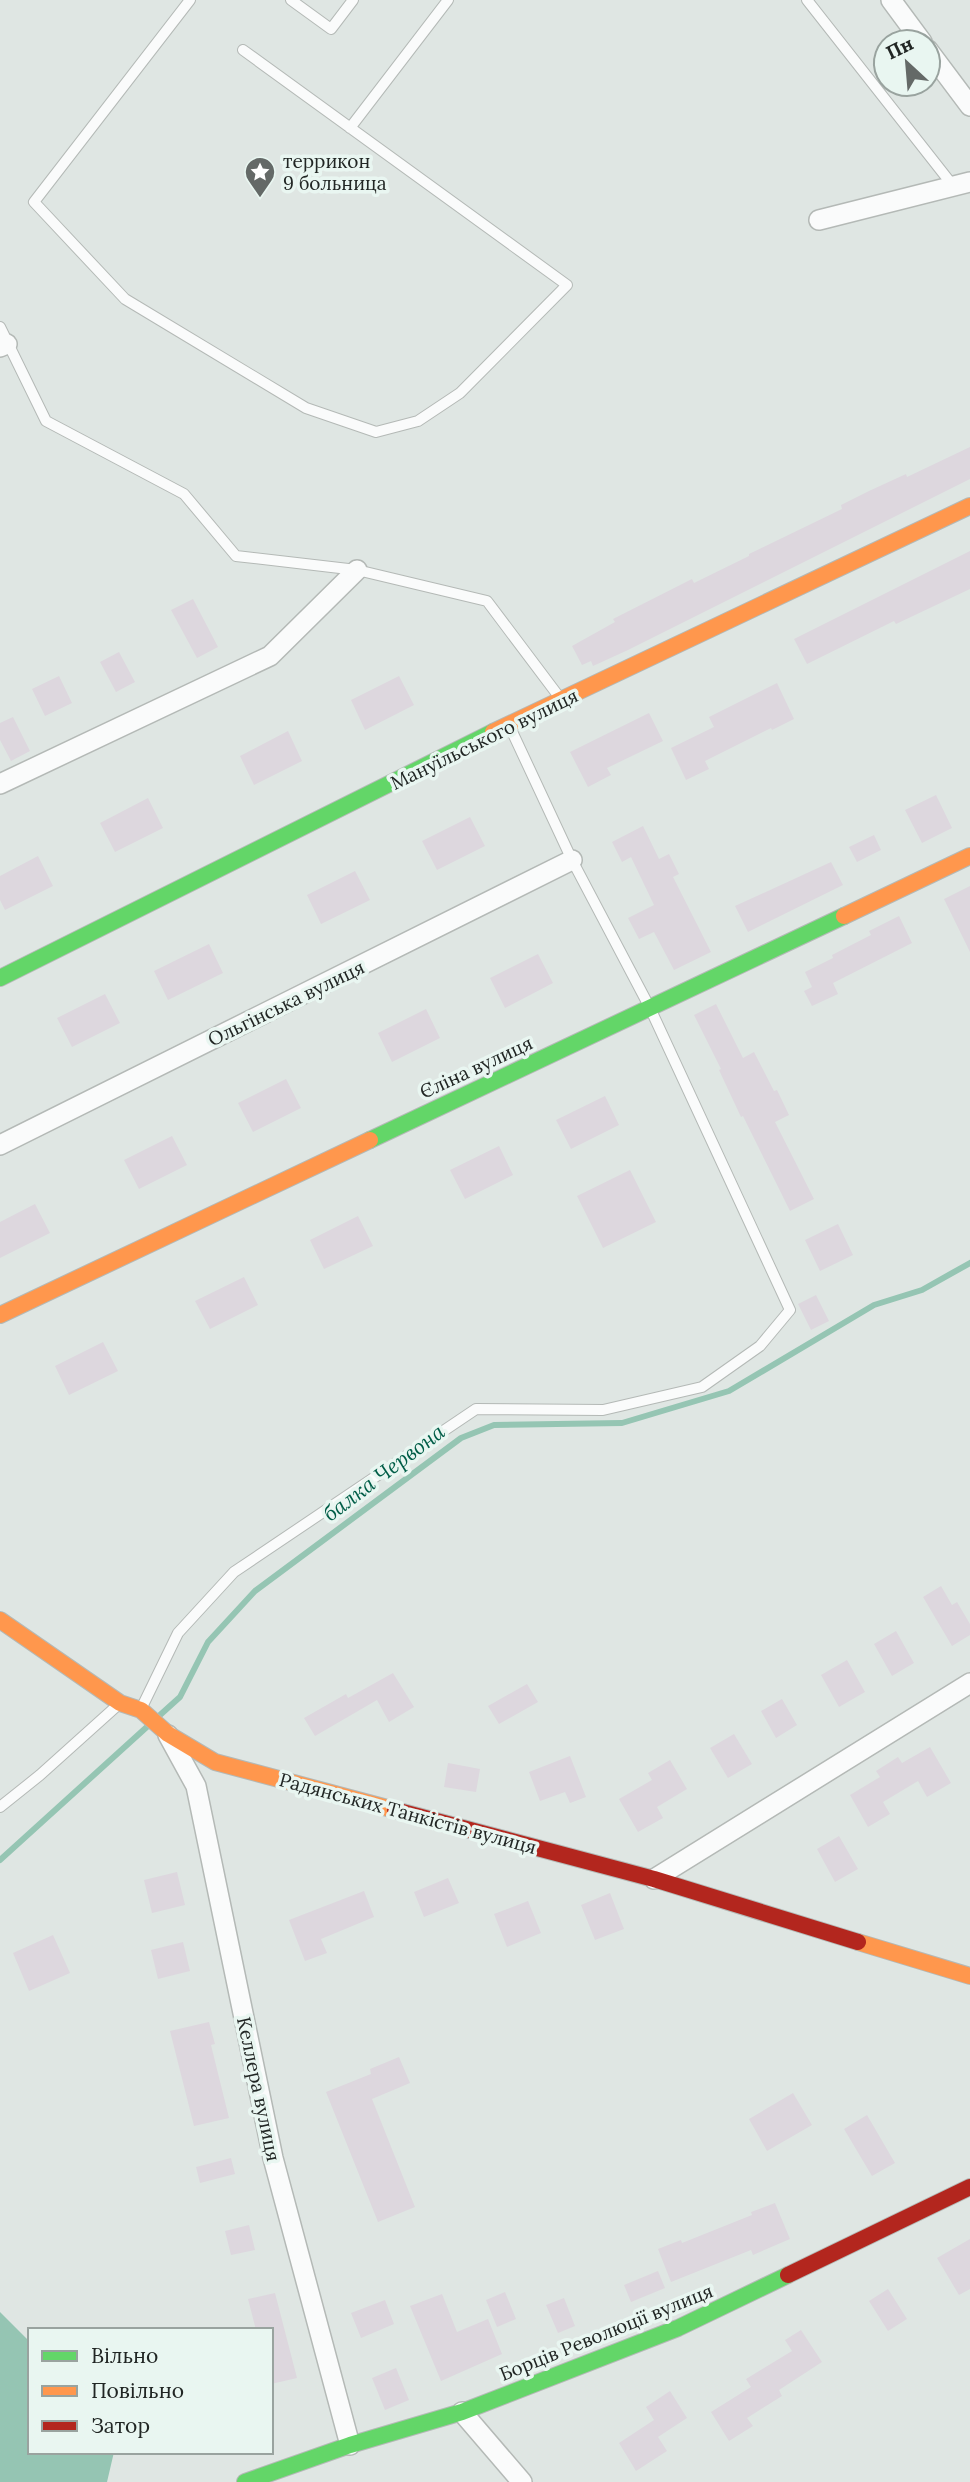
<svg xmlns="http://www.w3.org/2000/svg" width="970" height="2482" viewBox="0 0 970 2482" font-family="Lora,serif">
<style>
.water{fill:#95c5b3}
.lines{fill:none;stroke-linecap:round;stroke-linejoin:round}
.stream{stroke:#95c5b3;stroke-width:6}
.building{fill:#ddd7de}
.lane-casing{stroke:#b4b9b6;stroke-width:12}
.street-casing{stroke:#b4b9b6;stroke-width:22}
.fast-casing{stroke:#b4b9b6;stroke-width:18}
.slow-casing{stroke:#b4b9b6;stroke-width:18}
.jam-casing{stroke:#b4b9b6;stroke-width:18}
.lane{stroke:#fafbfb;stroke-width:10}
.street{stroke:#fafbfb;stroke-width:19}
.fast{stroke:#63d668;stroke-width:16}
.slow{stroke:#ff974d;stroke-width:16}
.jam{stroke:#b3261e;stroke-width:16}
.labels{text-anchor:middle;stroke-width:7;stroke-linejoin:round;paint-order:stroke}
.poi-label{font-size:19px;fill:#212624;stroke:#e9f6f1;text-anchor:start}
.street-label{font-size:19px;fill:#212624;stroke:#e9f6f1}
.water-label{font-size:21px;font-style:italic;fill:#005d47;stroke:#e9f6f1}
</style>
<rect width="100%" height="100%" fill="#dfe6e3"/>
<path class="water" d="M0 2312 30 2342V2452H114L107 2482H0Z"/>
<g class="lines">
<path class="stream" d="M160 1715 180 1697 208 1642 255 1591 461 1438 494 1425 622 1423 729 1391 874 1305 922 1290 970 1263
M0 1860 149 1725"/>
</g>
<path class="building" d="M970 447V479L628 650 593 666 591 661 582 665 572 646 615 622 613 619 692 579 694 583 749 556V554L842 509 841 505 869 491 906 474 907 477Z
M970 551V589L896 624 894 621 807 664 794 639Z
M193 599 218 647 197 658 171 610Z
M119 652 135 682 116 692 100 662Z
M59 676 72 703 45 716 32 689Z
M399 676 414 705 365 730 351 700Z
M777 683 794 719 772 730 771 728 705 761 709 769 686 780 671 748 714 727 709 717Z
M649 713 663 741 607 768 611 775 588 787 570 752Z
M13 717 30 751 11 761 0 740V723Z
M288 731 302 761 254 785 240 756Z
M936 795 952 828 922 843 905 810Z
M148 798 163 828 115 852 100 823Z
M470 817 485 846 437 870 422 841Z
M643 826 659 859 669 854 679 874 673 877 711 952 674 970 654 932 639 939 628 918 654 905 631 857 622 862 612 842Z
M874 835 881 850 857 862 849 847Z
M38 856 53 886 5 910 0 900V876Z
M831 862 843 885 748 932 735 906Z
M355 871 370 900 321 924 307 895Z
M970 886V952L944 899Z
M899 916 912 943 833 983 838 994 812 1006 804 991 812 987 805 972 833 958 832 955 871 935 869 931Z
M209 944 223 973 168 1000 154 971Z
M538 954 553 983 505 1008 490 978Z
M105 994 120 1023 72 1047 57 1018Z
M716 1004 743 1058 754 1052 774 1091 777 1090 789 1115 775 1122 814 1199 790 1211 743 1116 741 1117 719 1070 721 1069 694 1015Z
M426 1009 440 1038 392 1062 378 1033Z
M286 1079 301 1108 253 1132 238 1103Z
M605 1096 619 1125 571 1149 556 1120Z
M172 1136 187 1165 139 1189 124 1160Z
M499 1146 513 1175 465 1199 450 1170Z
M630 1170 656 1222 603 1248 577 1196Z
M35 1204 50 1233 0 1258V1222Z
M358 1216 373 1246 324 1269 310 1240Z
M838 1224 853 1255 820 1271 805 1240Z
M244 1277 258 1305 210 1329 195 1301Z
M816 1295 829 1321 811 1330 798 1304Z
M103 1342 118 1371 69 1395 55 1366Z
M941 1586 952 1605 957 1602 970 1624V1635L952 1646 923 1597Z
M896 1631 914 1663 892 1676 874 1644Z
M847 1660 865 1692 839 1707 821 1675Z
M393 1673 414 1707 389 1722 377 1700 315 1736 304 1718 346 1694 348 1698Z
M527 1684 538 1702 499 1724 488 1706Z
M782 1699 797 1725 776 1738 761 1711Z
M734 1734 752 1764 728 1778 710 1748Z
M930 1747 951 1783 927 1797 918 1781 883 1802 890 1814 868 1827 850 1795 880 1777 876 1771 898 1757 902 1763Z
M570 1756 586 1797 570 1803 565 1792 540 1801 529 1772Z
M670 1760 687 1789 657 1807 663 1818 638 1832 619 1799 652 1780 648 1773Z
M448 1763 480 1769 476 1792 444 1787Z
M839 1836 858 1869 835 1882 817 1849Z
M177 1872 185 1905 152 1913 144 1880Z
M448 1878 459 1903 424 1917 414 1892Z
M364 1891 374 1917 321 1939 327 1953 305 1961 289 1920Z
M610 1893 624 1929 595 1940 581 1905Z
M528 1901 541 1933 507 1947 494 1914Z
M53 1935 70 1973 29 1991 13 1953Z
M183 1942 190 1971 158 1979 151 1950Z
M209 2022 215 2044 211 2045 229 2118 194 2126 170 2031Z
M399 2057 410 2083 372 2099 415 2207 378 2222 326 2092 371 2074 370 2069Z
M793 2093 812 2125 767 2151 749 2119Z
M867 2115 895 2163 872 2176 844 2129Z
M231 2158 235 2174 200 2183 196 2167Z
M775 2203 790 2239 753 2255 751 2250 671 2282 658 2249 681 2240 682 2243 752 2215 751 2212Z
M249 2225 255 2250 231 2255 225 2231Z
M970 2239V2289L959 2295 937 2258Z
M658 2271 665 2288 631 2302 624 2285Z
M888 2289 907 2319 888 2331 869 2301Z
M505 2292 516 2319 497 2327 486 2300Z
M275 2293 297 2378 271 2384V2330H256L248 2299Z
M442 2294 457 2332 488 2319 502 2354 441 2381 410 2306Z
M564 2298 575 2326 558 2333 546 2305Z
M385 2300 394 2324 361 2338 351 2313Z
M801 2330 822 2362 779 2390 782 2396 747 2418 753 2426 729 2441 711 2412 751 2387 746 2379 792 2351 785 2340Z
M396 2368 409 2400 385 2410 372 2378Z
M670 2391 687 2418 658 2437 667 2451 636 2471 619 2443 654 2420 646 2407Z"/>
<g class="lines">
<g class="lane-casing">
<path id="lane" d="M190 0 34 202 125 299 306 408 376 432 418 421 460 393 567 285 243 50
M291 0 331 29 353 0
M807 0 954 187
M350 128 448 0
M0 327 46 421 184 494 236 556 357 570 487 601 560 698
M141 1709 178 1633 234 1572 476 1409 603 1410 702 1387 760 1346 790 1310 650 1008 572 860 509 725
M0 1807 40 1775 119 1704"/>
</g>
<g class="street-casing">
<path id="street" d="M891 0 922 42
M928 50 970 106
M819 220 970 182
M0 347 7 344
M0 784 270 656 357 570
M0 1145 572 860
M168 1735 196 1786 273 2158 350 2445
M654 1879 970 1683
M462 2412 522 2482"/>
</g>
<g class="fast-casing">
<path id="fast" d="M0 978 493 732
M370 1140 844 916
M245 2482 350 2445 462 2412 678 2328 788 2275"/>
</g>
<g class="slow-casing">
<path id="slow" d="M493 732 970 506
M844 916 970 856
M0 1315 370 1140
M0 1620 120 1703 141 1710 168 1734 215 1762 395 1810
M858 1942 970 1976"/>
</g>
<g class="jam-casing">
<path id="jam" d="M395 1810 654 1879 858 1942
M788 2275 970 2187"/>
</g>
<use href="#lane" class="lane"/>
<use href="#street" class="street"/>
<use href="#fast" class="fast"/>
<use href="#slow" class="slow"/>
<use href="#jam" class="jam"/>
</g>
<defs>
<g id="sight-pin" transform="scale(1.575)"><path d="M0 17L-7.5 6A9.5 9.5 0 1 1 7.5 6Z" fill="#646967" stroke="#e9f6f1"/><path d="M0-6L1.8-2.2L6-1.7L2.9 1.2L3.7 5.4L0 3.3L-3.7 5.4L-2.9 1.2L-6-1.7L-1.8-2.2Z" fill="#fff"/></g>
</defs>
<g fill-rule="evenodd">
<use href="#sight-pin" x="260" y="172"/>
</g>
<g class="labels">
<g class="poi-label">
<text x="283" y="168">террикон<tspan x="283" dy="22">9 больница</tspan></text>
</g>
<g class="street-label">
<text transform="translate(484 739) rotate(-26)" y="7">Мануїльського вулиця</text>
<text transform="translate(286 1003) rotate(-26)" y="7">Ольгінська вулиця</text>
<text transform="translate(476 1067) rotate(-25)" y="7">Єліна вулиця</text>
<text transform="translate(408 1813) rotate(15)" y="7">Радянських Танкістів вулиця</text>
<text transform="translate(259 2089) rotate(78)" y="7">Келлера вулиця</text>
<text transform="translate(606 2332) rotate(-22)" y="7">Борців Революції вулиця</text>
</g>
<g class="water-label">
<text transform="translate(384 1473) rotate(-37)" y="7">балка Червона</text>
</g>
</g>
<rect x="28" y="2328" width="245" height="126" fill="#e9f6f1" stroke="#99a39f" stroke-width="2"/>
<rect x="42" y="2351" width="35" height="10" fill="#63d668" stroke="#99a39f" stroke-width="2"/>
<text x="91" y="2363" font-size="21" fill="#212624">Вільно</text>
<rect x="42" y="2386" width="35" height="10" fill="#ff974d" stroke="#99a39f" stroke-width="2"/>
<text x="91" y="2398" font-size="21" fill="#212624">Повільно</text>
<rect x="42" y="2421" width="35" height="10" fill="#b3261e" stroke="#99a39f" stroke-width="2"/>
<text x="91" y="2433" font-size="21" fill="#212624">Затор</text>
<g transform="translate(907 63) rotate(334)"><circle r="33" fill="#e9f6f1" stroke="#99a39f" stroke-width="2"/>
<path d="M0-5L12 26L0 18L-12 26Z" fill="#646967"/>
<text y="-10" font-size="19" font-weight="bold" text-anchor="middle" fill="#212624">Пн</text>
</g>
</svg>
